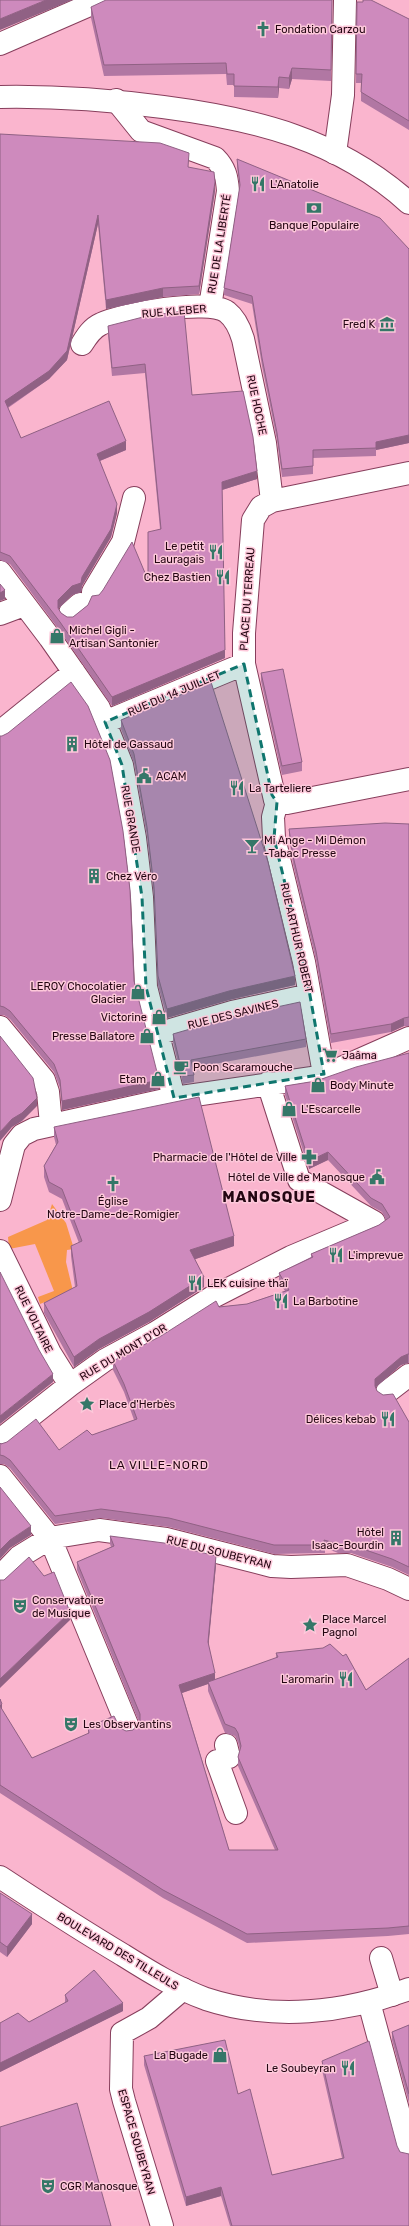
<svg xmlns="http://www.w3.org/2000/svg" width="409" height="2226" viewBox="0 0 409 2226" font-family="Rubik,sans-serif">
<style>
.green{fill:#f8974b}
.lines{fill:none;stroke-linecap:round;stroke-linejoin:round}
.street-casing{stroke:#873e5c;stroke-width:24}
.secondary-casing{stroke:#873e5c;stroke-width:24}
.street{stroke:#fff;stroke-width:22}
.secondary{stroke:#fff;stroke-width:22}
.wall{fill:#b177a3;fill-rule:evenodd}
.shaded-wall{fill:#906184}
.building{fill:#ce8abd;stroke:#906184}
.marked{fill:#0f766e;fill-opacity:0.2;stroke:#0f766e;stroke-width:3;stroke-dasharray:8 5;stroke-linejoin:round}
.labels{text-anchor:middle;stroke-width:3;stroke-linejoin:round;paint-order:stroke}
.poi-label{font-size:11px;fill:#230612;stroke:#fdc8da;text-anchor:start}
.street-label{font-size:11px;fill:#230612;stroke:#fdc8da}
.neighbourhood-label{font-size:12px;letter-spacing:1px;fill:#230612;stroke:#fdc8da}
.district-label{font-size:15px;font-weight:bold;letter-spacing:1px;fill:#230612;stroke:#fdc8da}
</style>
<rect width="100%" height="100%" fill="#fab5ce"/>
<path class="green" d="M52 1204 66 1223 74 1249 67 1250 66 1262 73 1291 40 1304 38 1297 54 1291 35 1244 9 1249 8 1237 47 1220Z"/>
<g class="lines">
<g class="street-casing">
<path id="street" d="M0 44 101 0
M116 100 141 131 215 158C225 168 227 177 228 191L210 307
M335 153 343 95 345 0
M82 344C87 336 92 328 101 324 122 314 208 298 227 312 236 319 240 329 243 339L265 443 272 501
M409 473 272 501 261 507 253 520 244 633V664L275 800 280 803H287L409 779
M0 572 50 638 99 708 122 765 135 838 142 897 146 987 174 1098
M93 592 123 542 134 498
M70 613 80 604
M0 614 24 605
M105 722 244 664
M0 732 74 672
M277 802 273 817 274 838 304 962 324 1074
M0 1027 44 1080 48 1092 51 1124
M157 1034 232 1012 310 995
M268 1083 299 1180 374 1222
M0 1200 14 1145 22 1135 34 1129 174 1098 312 1078 339 1069 409 1038
M0 1251 50 1353 70 1385
M387 1392 409 1375
M0 1440 70 1385 105 1360 155 1333 211 1298 291 1257 374 1222
M0 1476 50 1538 128 1727
M0 1577 19 1557 50 1538 99 1530 166 1539 272 1566 291 1567 347 1565 388 1579 409 1589
M226 1745 229 1757
M217 1761 236 1813
M381 1958 392 1995
M369 2002 409 2151
M162 2226 124 2101 121 2089 122 2033 149 2018 183 1989"/>
</g>
<g class="secondary-casing">
<path id="secondary" d="M0 97C54 96 109 100 163 107 255 119 338 139 409 203
M0 1877C41 1904 81 1930 123 1955 150 1972 176 1988 206 1999 273 2021 345 2013 409 1989"/>
</g>
<use href="#street" class="street"/>
<use href="#secondary" class="secondary"/>
</g>
<path class="wall" d="M332 0 331 81 292 79 289 89 279 88 278 98 234 97V85H227L226 74 104 76 91 18V7Z
M357 2 409 19V130L361 101V83H356Z
M0 134 188 167 215 191 199 294 163 297 106 309 98 224 67 360 49 379 8 408 21 438 126 450 100 461 117 513 111 537 82 586 81 592 72 595 58 609 61 613 67 617H73L88 605 99 595 148 580 160 529 145 373 112 376 108 335V326L192 395 257 479 222 490 225 658 112 706 60 631 10 564 0 560Z
M237 159 409 249V443L376 450V456L313 458V474L282 477 277 440 262 366 252 304 224 295V288L240 188 237 167Z
M261 673 302 762V771L282 775 261 681Z
M121 720 295 985 229 1000 167 1018 158 985 154 896 147 836 134 763 121 729Z
M0 736 134 981 159 1089 62 1110 60 1088 54 1072 10 1019 4 1015H0Z
M409 824V1026H404L391 1032 331 1043 316 960 293 864 289 837V829Z
M173 1034 306 1039V1047L193 1068 194 1075V1082L183 1084 173 1042Z
M409 1053V1363H408L401 1365 376 1387 377 1391 409 1422V1575L392 1567 351 1553H338L325 1548V1553L274 1554 169 1527 101 1518 55 1524 10 1468 4 1464H0V1443L59 1450 92 1435 134 1420 124 1392 113 1370V1361L219 1307 247 1304 285 1291 279 1282V1273L311 1257V1254L379 1225 386 1220 382 1212 371 1206 328 1160 309 1169 285 1095V1086L316 1081Z
M54 1127 234 1246 195 1259 204 1287 149 1322 99 1349 74 1367 44 1313V1303L75 1287 71 1256V1246L79 1243 62 1199 49 1192 44 1177V1166L56 1145 54 1137Z
M110 1536 216 1565 208 1645 215 1680 276 1658V1653L366 1690 409 1658V1934L388 1936 247 1943 163 1898 0 1793V1699L2 1710 32 1758 88 1734V1727L120 1728 126 1731 133 1730 139 1722 77 1570V1562L111 1547 110 1544ZM208 1684V1691L225 1733 235 1736 238 1742 240 1750 238 1757V1766L275 1850H229L182 1693Z
M0 1893 32 1924 7 1957 0 1952Z
M65 1995 123 2011 0 2072V2023L29 2022 65 2003Z
M409 2025V2103L392 2040V2032Z
M144 2056 238 2094 272 2175 342 2158 322 2070V2061L409 2226H230L221 2196 186 2206 144 2065Z"/>
<path class="shaded-wall" d="M46 0H72L0 30V19Z
M292 68V79L289 89V78Z
M279 77V88L278 98V87Z
M215 182V191L199 294V286Z
M98 215V224L67 360 49 379 5 409V401Z
M163 288V297L106 309V300Z
M409 435V443L376 450V456V442Z
M126 441V450L97 462V454Z
M257 471V479L222 490V482Z
M117 504V513L111 537 82 586 81 592 72 595 58 609V616V600L72 586Z
M5 590V599L0 601V593Z
M225 650V658L112 706V697Z
M295 976V985L229 1000 167 1018V1009L229 991Z
M404 1018V1026L391 1032V1024Z
M159 1080V1089L62 1110V1101Z
M37 1098V1106L22 1121 12 1127 0 1141V1132L12 1119Z
M328 1152V1160L309 1169V1161Z
M234 1236V1246L190 1261V1250Z
M204 1277V1287L149 1322 99 1349 74 1367V1357L99 1339Z
M408 1354V1363L401 1365 375 1388V1379L401 1357Z
M53 1374V1382L0 1424V1416Z
M31 1526V1535L10 1548 0 1559V1550L10 1540Z
M216 1556V1565L208 1651V1642Z
M70 1612V1620L0 1688V1679Z
M215 1673V1681L208 1682V1684L179 1694V1685Z
M2 1704V1712L0 1706Z
M32 1914V1924L7 1957V1947Z
M123 2003V2011L0 2072V2063Z
M221 2187V2196L186 2206V2197Z"/>
<path class="building" d="M0 0H46L0 19Z
M106 0H332L331 70 292 68 289 78 279 77 278 87 234 86V74H227L226 63 104 65 91 7Z
M363 0H371L409 19V121L361 92 362 74H356L357 2H363Z
M0 134 160 143 189 153 188 167 214 172 215 182 199 286 163 288 106 300 98 215 67 351 49 371 5 401 21 438 109 401 126 441 97 454 117 504 111 529 82 577 81 583 72 586 58 600V608L61 613 67 617H73L88 605 92 596 99 595 103 590 132 542 148 580V532L161 529 145 364 112 368 108 326 147 316 184 311 192 395 243 391 253 437 257 471 222 482 225 650 112 697 60 622 10 556 0 552Z
M237 159 380 218 409 249V435L376 442V448L313 450V466L282 469 277 433 262 358 252 296 224 288 240 185Z
M0 584 5 590 0 593Z
M283 669 302 762 282 766 261 673Z
M71 682 88 706 110 760 123 831 130 890 134 981 159 1080 62 1101 60 1080 54 1064 10 1011 4 1007 0 1006V736H2L8 733Z
M211 682 268 862 295 976 229 991 167 1009 158 976 154 887 147 827 134 754 121 720Z
M385 823 409 824V1017L404 1018 391 1024 331 1034 316 951 293 856 289 829Z
M300 1002 306 1039 191 1060 194 1075 183 1076 173 1034 235 1016Z
M0 1036 33 1078 37 1098 22 1113 12 1119 0 1132Z
M409 1053V1354H408L401 1357 375 1379V1386L377 1391 383 1395 393 1394 409 1422V1567L392 1559 351 1545 338 1544 324 1540 325 1545H274L169 1518 101 1509 55 1516 10 1460 4 1456 0 1455V1443L1 1444 7 1442 36 1419 59 1450 87 1430 92 1435 137 1419 124 1384 113 1361 161 1336 216 1301 219 1307 247 1304 289 1290 279 1273 313 1257 311 1254 379 1225 390 1217 382 1204 371 1198 328 1152 309 1161 285 1086 316 1081 356 1067Z
M199 1097 234 1236 190 1250 204 1277 149 1312 99 1339 74 1357 44 1303 77 1286 71 1246 82 1241 62 1189 49 1182 44 1166 58 1142 54 1127Z
M0 1272 39 1350 53 1374 0 1416Z
M0 1487 31 1526 10 1540 0 1550Z
M110 1536 164 1543 216 1556 208 1642 215 1673 179 1685 229 1850H278L238 1757 241 1746 238 1733 235 1728 225 1724 208 1682 278 1657 276 1653 323 1648 330 1644 343 1656 346 1654 366 1690 409 1658V1926L388 1928 247 1934 163 1890 0 1785V1706L32 1758 89 1733 88 1727 114 1716 120 1728 126 1731 133 1730 140 1721V1714L77 1562 114 1546Z
M29 1557 44 1576 54 1572 70 1612 0 1679V1580H4Z
M0 1699 2 1704 0 1706Z
M0 1893 32 1914 7 1947 0 1942Z
M94 1970 123 2003 0 2063V2023L18 2013 29 2022 68 2001 65 1995Z
M409 2025V2094L392 2032Z
M225 2040 238 2094 250 2089 272 2175 344 2158 322 2061 369 2041 397 2146 400 2152 409 2154V2226H232L221 2187 186 2197 144 2056Z
M77 2103 111 2226H0V2127Z"/>
<path class="marked" d="M244 664 272 795 277 802 274 838 304 962 324 1074 174 1098 146 987 142 897 122 765 105 722Z"/>
<defs>
<g id="church-bare" transform="scale(1.2)"><path d="M-1.2-6h2.4v3.5h3.3v2.4h-3.3V6h-2.4V-.1h-3.3v-2.4h3.3Z" fill="#357768" stroke="#fdc8da" stroke-width="2.5" paint-order="stroke"/></g>
<g id="restaurant-bare" transform="scale(1.2)"><path d="M-5-6h1v4h1v-4h1v4h1v-4h1v5L-1.5 .5V6h-2V.5L-5-1ZM5-6V6H3V1.5H1.5Q1.5-4 5-6Z" fill="#357768" stroke="#fdc8da" stroke-width="2.5" paint-order="stroke"/></g>
<g id="bank-bare" transform="scale(1.2)"><path d="M-6-4H6V4H-6ZM0-2.3a2.3 2.3 0 1 0 0 4.6a2.3 2.3 0 1 0 0-4.6Z" fill="#357768" stroke="#fdc8da" stroke-width="2.5" paint-order="stroke"/></g>
<g id="museum-bare" transform="scale(1.2)"><path d="M0-6L6-3V-2H-6V-3ZM-5-1h2V3h-2ZM-1-1h2V3h-2ZM3-1h2V3H3ZM-6 4H6V6H-6Z" fill="#357768" stroke="#fdc8da" stroke-width="2.5" paint-order="stroke"/></g>
<g id="shop-bare" transform="scale(1.2)"><path d="M-5-2.5h2.3a2.7 3.5 0 0 1 5.4 0H5L5.5 6h-11ZM-1.5-2.5h3a1.5 2.3 0 0 0-3 0Z" fill="#357768" stroke="#fdc8da" stroke-width="2.5" paint-order="stroke"/></g>
<g id="building-bare" transform="scale(1.2)"><path d="M-4-6H4V6H1V3H-1V6H-4ZM-2.5-4.3h1.7v1.8h-1.7ZM.8-4.3h1.7v1.8H.8ZM-2.5-1h1.7V.8h-1.7ZM.8-1h1.7V.8H.8Z" fill="#357768" stroke="#fdc8da" stroke-width="2.5" paint-order="stroke"/></g>
<g id="civic-bare" transform="scale(1.2)"><path d="M-.6-6.5H3V-4.5H.6V-3L4-1V1h2V6H-6V1h2V-1L-.6-3ZM-1.2 2.5V6h2.4V2.5Z" fill="#357768" stroke="#fdc8da" stroke-width="2.5" paint-order="stroke"/></g>
<g id="bar-bare" transform="scale(1.2)"><path d="M-6-5H6L.8 .8V4.5H3.5V6h-7V4.5H-.8V.8Z" fill="#357768" stroke="#fdc8da" stroke-width="2.5" paint-order="stroke"/></g>
<g id="supermarket-bare" transform="scale(1.2)"><path d="M-6-5.5h2.5l.6 2H6L4.5 2H-2.5L-4.4-4H-6ZM-1.5 3.2a1.3 1.3 0 1 0 .1 0ZM3 3.2a1.3 1.3 0 1 0 .1 0Z" fill="#357768" stroke="#fdc8da" stroke-width="2.5" paint-order="stroke"/></g>
<g id="cafe-bare" transform="scale(1.2)"><path d="M-5.5-4.5H6V0H3Q3 3.5 0 3.5H-2.5Q-5.5 3.5-5.5 0ZM3-3.2v2h1.7v-2ZM-6 4.5H4V6H-6Z" fill="#357768" stroke="#fdc8da" stroke-width="2.5" paint-order="stroke"/></g>
<g id="pharmacy-bare" transform="scale(1.2)"><path d="M-2-6h4v4h4v4h-4v4h-4v-4h-4v-4h4Z" fill="#357768" stroke="#fdc8da" stroke-width="2.5" paint-order="stroke"/></g>
<g id="sight-bare" transform="scale(1.2)"><path d="M0-6L1.8-2.2L6-1.7L2.9 1.2L3.7 5.4L0 3.3L-3.7 5.4L-2.9 1.2L-6-1.7L-1.8-2.2Z" fill="#357768" stroke="#fdc8da" stroke-width="2.5" paint-order="stroke"/></g>
<g id="theatre-bare" transform="scale(1.2)"><path d="M-5-5.5Q0-4 5-5.5V0Q5 5 0 6Q-5 5-5 0ZM-3.3-2.5H-1v1.5H-3.3ZM1-2.5H3.3v1.5H1ZM-2.8 1Q0 5.5 2.8 1Z" fill="#357768" stroke="#fdc8da" stroke-width="2.5" paint-order="stroke"/></g>
</defs>
<g fill-rule="evenodd">
<use href="#church-bare" x="263" y="29"/>
<use href="#restaurant-bare" x="258" y="184"/>
<use href="#bank-bare" x="314" y="208"/>
<use href="#museum-bare" x="387" y="324"/>
<use href="#restaurant-bare" x="216" y="552"/>
<use href="#restaurant-bare" x="223" y="577"/>
<use href="#shop-bare" x="57" y="636"/>
<use href="#building-bare" x="72" y="744"/>
<use href="#civic-bare" x="144" y="776"/>
<use href="#restaurant-bare" x="237" y="788"/>
<use href="#bar-bare" x="252" y="846"/>
<use href="#building-bare" x="94" y="876"/>
<use href="#shop-bare" x="138" y="992"/>
<use href="#shop-bare" x="159" y="1017"/>
<use href="#shop-bare" x="147" y="1036"/>
<use href="#supermarket-bare" x="330" y="1055"/>
<use href="#cafe-bare" x="181" y="1067"/>
<use href="#shop-bare" x="158" y="1079"/>
<use href="#shop-bare" x="318" y="1085"/>
<use href="#shop-bare" x="289" y="1109"/>
<use href="#pharmacy-bare" x="309" y="1157"/>
<use href="#civic-bare" x="377" y="1177"/>
<use href="#church-bare" x="113" y="1184"/>
<use href="#restaurant-bare" x="336" y="1255"/>
<use href="#restaurant-bare" x="195" y="1283"/>
<use href="#restaurant-bare" x="281" y="1301"/>
<use href="#sight-bare" x="87" y="1404"/>
<use href="#restaurant-bare" x="388" y="1419"/>
<use href="#building-bare" x="396" y="1538"/>
<use href="#theatre-bare" x="20" y="1606"/>
<use href="#sight-bare" x="310" y="1625"/>
<use href="#restaurant-bare" x="346" y="1679"/>
<use href="#theatre-bare" x="71" y="1724"/>
<use href="#shop-bare" x="220" y="2055"/>
<use href="#restaurant-bare" x="348" y="2068"/>
<use href="#theatre-bare" x="48" y="2186"/>
</g>
<g class="labels">
<g class="poi-label">
<text x="275" y="33">Fondation Carzou</text>
<text x="270" y="188">L'Anatolie</text>
<text x="314" y="229" text-anchor="middle">Banque Populaire</text>
<text x="375" y="328" text-anchor="end">Fred K</text>
<text x="204" y="550" text-anchor="end">Le petit<tspan x="204" dy="13">Lauragais</tspan></text>
<text x="211" y="581" text-anchor="end">Chez Bastien</text>
<text x="69" y="634">Michel Gigli -<tspan x="69" dy="13">Artisan Santonier</tspan></text>
<text x="84" y="748">Hôtel de Gassaud</text>
<text x="156" y="780">ACAM</text>
<text x="249" y="792">La Tarteliere</text>
<text x="264" y="844">Mi Ange - Mi Démon<tspan x="264" dy="13">-Tabac Presse</tspan></text>
<text x="106" y="880">Chez Véro</text>
<text x="126" y="990" text-anchor="end">LEROY Chocolatier<tspan x="126" dy="13">Glacier</tspan></text>
<text x="147" y="1021" text-anchor="end">Victorine</text>
<text x="135" y="1040" text-anchor="end">Presse Ballatore</text>
<text x="342" y="1059">Jaâma</text>
<text x="193" y="1071">Poon Scaramouche</text>
<text x="146" y="1083" text-anchor="end">Etam</text>
<text x="330" y="1089">Body Minute</text>
<text x="301" y="1113">L'Escarcelle</text>
<text x="297" y="1161" text-anchor="end">Pharmacie de l'Hôtel de Ville</text>
<text x="365" y="1181" text-anchor="end">Hôtel de Ville de Manosque</text>
<text x="113" y="1205" text-anchor="middle">Église<tspan x="113" dy="13">Notre-Dame-de-Romigier</tspan></text>
<text x="348" y="1259">L'imprevue</text>
<text x="207" y="1287">LEK cuisine thaï</text>
<text x="293" y="1305">La Barbotine</text>
<text x="99" y="1408">Place d'Herbès</text>
<text x="376" y="1423" text-anchor="end">Délices kebab</text>
<text x="384" y="1536" text-anchor="end">Hôtel<tspan x="384" dy="13">Isaac-Bourdin</tspan></text>
<text x="32" y="1604">Conservatoire<tspan x="32" dy="13">de Musique</tspan></text>
<text x="322" y="1623">Place Marcel<tspan x="322" dy="13">Pagnol</tspan></text>
<text x="334" y="1683" text-anchor="end">L'aromarin</text>
<text x="83" y="1728">Les Observantins</text>
<text x="208" y="2059" text-anchor="end">La Bugade</text>
<text x="336" y="2072" text-anchor="end">Le Soubeyran</text>
<text x="60" y="2190">CGR Manosque</text>
</g>
<g class="street-label">
<text transform="translate(219 244) rotate(-81)" y="4">RUE DE LA LIBERTÉ</text>
<text transform="translate(174 311) rotate(-5)" y="4">RUE KLEBER</text>
<text transform="translate(257 405) rotate(78)" y="4">RUE HOCHE</text>
<text transform="translate(247 599) rotate(-86)" y="4">PLACE DU TERREAU</text>
<text transform="translate(174 693) rotate(-23)" y="4">RUE DU 14 JUILLET</text>
<text transform="translate(131 819) rotate(80)" y="4">RUE GRANDE</text>
<text transform="translate(297 938) rotate(77)" y="4">RUE ARTHUR ROBERT</text>
<text transform="translate(233 1014) rotate(-14)" y="4">RUE DES SAVINES</text>
<text transform="translate(34 1319) rotate(64)" y="4">RUE VOLTAIRE</text>
<text transform="translate(123 1352) rotate(-31)" y="4">RUE DU MONT D'OR</text>
<text transform="translate(219 1552) rotate(14)" y="4">RUE DU SOUBEYRAN</text>
<text transform="translate(118 1951) rotate(31)" y="4">BOULEVARD DES TILLEULS</text>
<text transform="translate(137 2142) rotate(74)" y="4">ESPACE SOUBEYRAN</text>
</g>
<g class="neighbourhood-label">
<text x="159" y="1469">LA VILLE-NORD</text>
</g>
<g class="district-label">
<text x="269" y="1202">MANOSQUE</text>
</g>
</g>
</svg>
